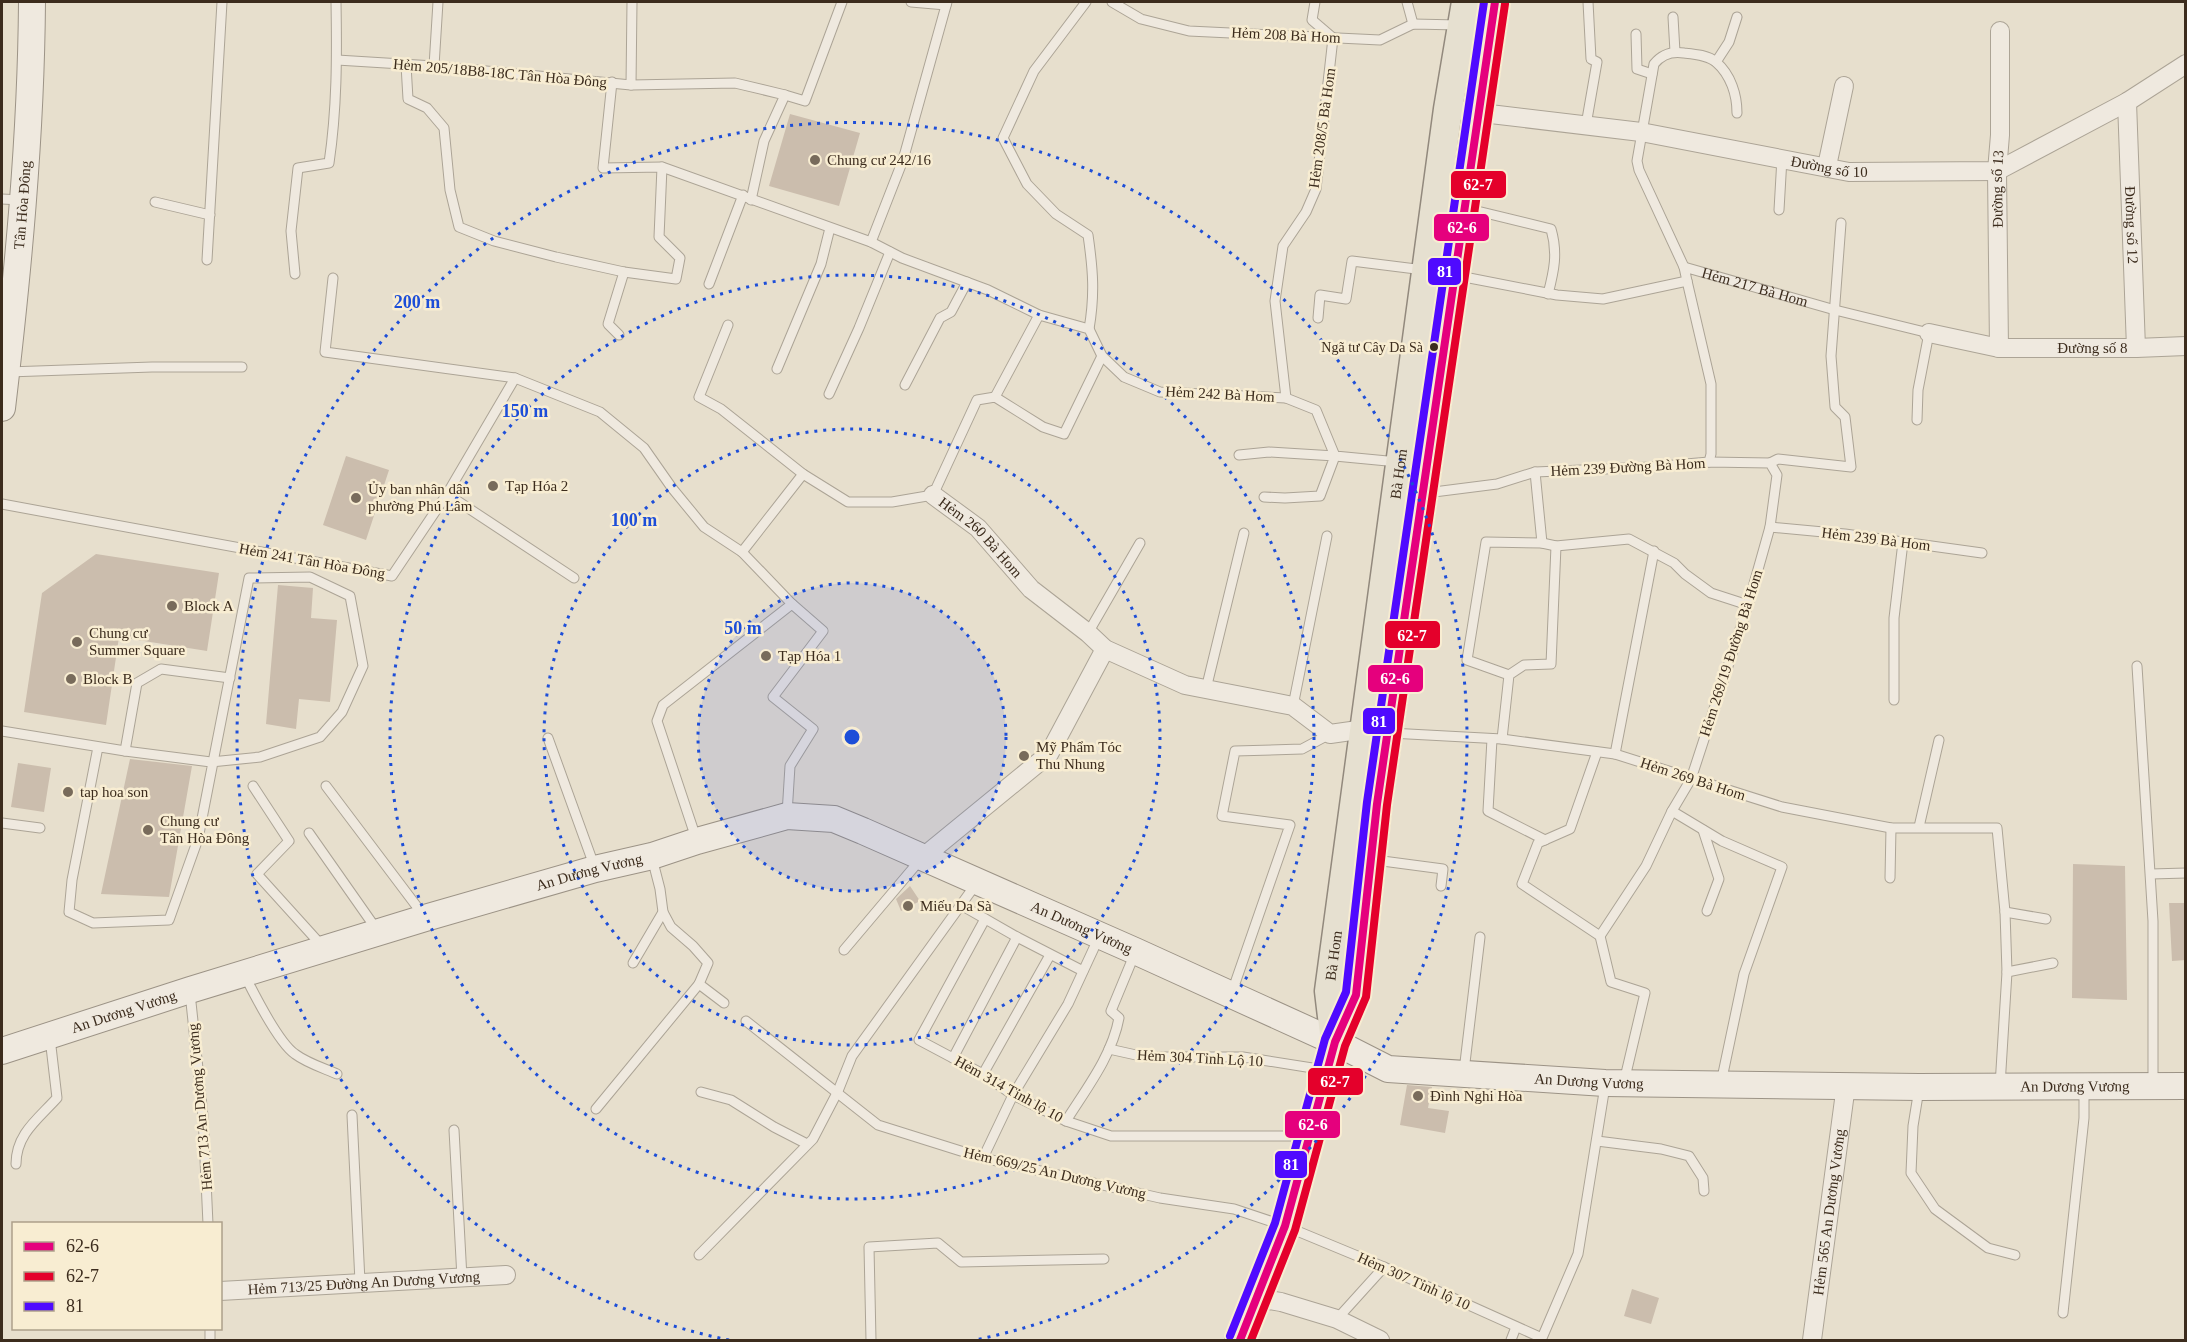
<svg xmlns="http://www.w3.org/2000/svg" width="2187" height="1342" viewBox="0 0 2187 1342" font-family="'Times New Roman',serif">
<style>
.building{fill:#cbbdad}
.lines{fill:none;stroke-linecap:round;stroke-linejoin:round}
.lane-casing{stroke:#aca496;stroke-width:11}
.street-casing{stroke:#aca496;stroke-width:20}
.secondary-casing{stroke:#9c9386;stroke-width:28}
.primary-casing{stroke:#92897d;stroke-width:31}
.lane{stroke:#efe9df;stroke-width:9}
.street{stroke:#efe9df;stroke-width:18}
.secondary{stroke:#efe9df;stroke-width:26}
.primary{stroke:#e6e0d0;stroke-width:28}
.bus-1-casing{stroke:#f8edd2;stroke-width:12}
.bus-2-casing{stroke:#f8edd2;stroke-width:12}
.bus-3-casing{stroke:#f8edd2;stroke-width:12}
.bus-1{stroke:#e5007d;stroke-width:8}
.bus-2{stroke:#e4002b;stroke-width:8}
.bus-3{stroke:#4f0aff;stroke-width:8}
.ring{fill:none;stroke:#1d4ed8;stroke-width:3;stroke-dasharray:3 6}
.poi-dot{fill:#786b5b;stroke:#f8edd2;stroke-width:2}
.bus-dot{fill:#3c2c1d;stroke:#f8edd2;stroke-width:2}
.labels{text-anchor:middle;stroke-width:5;stroke-linejoin:round;paint-order:stroke}
.bus-label{font-size:14px;fill:#3c2c1d;stroke:#f8edd2;text-anchor:end}
.street-label{font-size:15px;fill:#3c2c1d;stroke:#f8edd2}
.poi-label{font-size:15px;fill:#3c2c1d;stroke:#f8edd2;text-anchor:start}
.centre{fill:#1d4ed8;stroke:#f8edd2;stroke-width:3}
.ring-label{font-size:18px;text-anchor:middle;font-weight:bold;fill:#1d4ed8;stroke:#f8edd2;stroke-width:5;stroke-linejoin:round;paint-order:stroke}
.line-badge{stroke:#f8edd2;stroke-width:2}
.badge-label{font-size:16px;text-anchor:middle;font-weight:bold;fill:#fff}
</style>
<rect width="100%" height="100%" fill="#e7dfcd"/>
<path class="building" d="M790 114 860 133 839 206 769 186Z
M346 456 389 470 366 540 323 525Z
M96 554 219 573 207 651 119 637 106 725 24 712 42 593Z
M278 585 313 588 311 618 337 620 330 702 299 699 296 729 266 724Z
M130 759 192 766 169 897 101 894Z
M18 763 51 768 44 812 11 807Z
M2073 864 2125 866 2127 1000 2072 998Z
M910 886 920 901 901 911 896 899Z
M2169 903H2186V960L2172 961Z
M1407 1085 1432 1087 1428 1108 1449 1111 1445 1133 1400 1125Z
M1632 1289 1659 1298 1651 1324 1624 1316Z"/>
<g class="lines">
<g class="lane-casing">
<g id="lane">
<path d="M911 2 946 5"/>
<path d="M1086 2 1034 71 1003 138 1027 184 1056 214 1088 235C1093 270 1095 294 1089 329"/>
<path d="M1112 2 1141 19 1189 31 1380 40 1413 24 1459 25"/>
<path d="M1407 2 1413 24"/>
<path d="M1673 17 1675 52"/>
<path d="M1636 34 1637 69 1652 74"/>
<path d="M337 60 434 66 631 85 735 83 785 95 764 141 751 200"/>
<path d="M1716 62 1729 42 1737 17"/>
<path d="M406 65 408 99 427 108 444 128 450 190 459 227 494 241 556 257 624 272 676 279 680 258 659 237 662 167"/>
<path d="M434 66 438 2"/>
<path d="M612 82 603 168 662 167 871 242 902 258 988 290 1039 315 1089 329 1102 356 1124 377 1160 392 1286 398 1316 410 1335 456 1398 462"/>
<path d="M631 85 632 2"/>
<path d="M785 95 805 101 842 2"/>
<path d="M1586 125 1597 62 1591 59 1588 2"/>
<path d="M2 199 20 200"/>
<path d="M155 202 210 215"/>
<path d="M1469 209 1551 229C1558 253 1554 271 1548 294"/>
<path d="M1779 210 1782 158"/>
<path d="M871 242 903 160 947 2"/>
<path d="M207 260 222 2"/>
<path d="M1684 267 1639 170 1637 161 1654 64C1662 54 1672 51 1684 53 1694 54 1708 55 1716 62 1731 75 1737 95 1737 113"/>
<path d="M295 274 291 231 298 168 329 163C337 109 337 56 336 2"/>
<path id="s1" d="M1459 276 1557 295 1603 299 1687 281 1684 267 1835 310 1929 333 1918 390 1917 420"/>
<path d="M333 278 325 352 515 378 600 412 644 448 672 488 704 527 742 552 792 604 823 631 773 697 813 729 790 766 787 814"/>
<path d="M1687 281 1711 384V454L1709 462"/>
<path d="M709 284 743 195"/>
<path d="M1318 318 1320 295 1346 299 1352 261 1424 270"/>
<path d="M728 325 699 397 721 409 803 474 848 502H892L933 495 977 400 995 397 1043 427 1064 434 1102 356"/>
<path d="M619 335 608 324 624 272"/>
<path d="M777 369 821 264 830 228"/>
<path d="M8 372 152 367H242"/>
<path d="M905 385 940 318 951 312 967 282"/>
<path d="M829 394 859 328 890 252"/>
<path d="M995 397 1039 315"/>
<path d="M1286 398 1275 301 1283 246 1306 212 1316 189 1333 38 1312 20 1315 2"/>
<path d="M1239 455 1269 452 1335 456 1320 496 1285 498 1264 497"/>
<path d="M1770 463 1778 459 1851 467 1845 417 1835 407 1831 356 1841 223"/>
<path d="M1535 472 1542 543"/>
<path d="M1426 493 1497 484 1535 472 1651 467 1709 462 1770 463 1777 475 1770 527 1748 605 1691 779 1672 811 1646 866 1600 936"/>
<path d="M447 494 574 578"/>
<path d="M2 504 392 576 447 494 515 378"/>
<path d="M1770 527 1845 534 1982 553"/>
<path d="M742 552 803 474"/>
<path d="M1088 633 1140 543"/>
<path d="M2137 666 2153 921V1084"/>
<path d="M1509 675 1467 660 1486 542 1542 543 1556 546 1629 539 1674 563 1685 574 1711 593 1748 605"/>
<path d="M1206 689 1244 533"/>
<path d="M1894 700V618L1903 542"/>
<path d="M1293 706 1327 536"/>
<path d="M2 731 125 751 211 762 260 757 320 737 342 712 363 666 350 596 310 577 249 578 198 839 169 920 93 923 69 912 72 880 98 747"/>
<path d="M1390 733 1502 739 1615 754 1782 807 1891 828H1997L2005 912 2007 972 2000 1086"/>
<path d="M548 738 595 868"/>
<path d="M1492 739 1488 811 1545 840"/>
<path d="M1502 739 1509 675 1524 665 1551 664 1556 546"/>
<path d="M125 751 137 683 161 669 230 678"/>
<path d="M1597 752 1570 829 1538 843 1522 884 1600 936"/>
<path d="M1615 754 1654 551"/>
<path d="M253 786 289 841 257 874 323 947"/>
<path d="M326 786 424 916"/>
<path d="M1672 811 1722 841 1782 867 1744 974 1721 1083"/>
<path d="M2 823 40 828"/>
<path d="M1919 827 1939 740"/>
<path d="M1703 830 1719 879 1707 911"/>
<path d="M309 833 377 930"/>
<path d="M696 838 657 721 663 705 792 604"/>
<path d="M1375 860 1443 869 1441 886"/>
<path d="M2151 874 2186 873"/>
<path d="M1890 878 1891 828"/>
<path d="M961 905 1017 937 1083 971"/>
<path d="M2005 912 2046 919"/>
<path d="M985 919 919 1040 983 1074 1013 1095 1066 1121 1111 1136H1305"/>
<path d="M1600 936 1611 982 1645 993 1624 1082"/>
<path d="M844 950 920 860"/>
<path d="M633 963 663 912"/>
<path d="M2007 972 2053 963"/>
<path d="M245 976C254 994 279 1043 295 1054 307 1063 323 1068 337 1074"/>
<path d="M699 984 724 1003"/>
<path d="M1232 992 1290 825 1222 816 1235 751 1302 749 1330 734"/>
<path d="M190 993 203 1116 208 1224"/>
<path d="M746 1021 878 1125 983 1158 1160 1198 1234 1209 1285 1226 1384 1267 1542 1338 1578 1254 1605 1086"/>
<path d="M1109 1049 1145 1057H1243L1325 1070"/>
<path d="M953 1058 1017 937"/>
<path d="M1464 1071 1480 937"/>
<path d="M983 1074 1050 955"/>
<path d="M1919 1089 1913 1126 1911 1173 1935 1209 1988 1248 2015 1255"/>
<path d="M701 1092 731 1100 774 1127 807 1144"/>
<path d="M596 1109 699 984 708 963 693 946 671 927 663 912 660 889 652 858"/>
<path d="M352 1115 360 1282"/>
<path d="M1066 1121C1086 1089 1112 1056 1119 1018L1111 1011 1135 953"/>
<path d="M454 1130 462 1278"/>
<path d="M1597 1141 1661 1149 1689 1156 1703 1178 1704 1191"/>
<path d="M983 1158 1013 1095 1068 1004 1099 937"/>
<path d="M16 1164C16 1134 38 1119 57 1098L50 1038"/>
<path d="M699 1255 813 1139 838 1091 852 1056 976 884"/>
<path d="M2063 1313 2084 1118V1089"/>
<path d="M1337 1319 1384 1267"/>
<path d="M210 1328V1340"/>
<path d="M871 1340 869 1247 938 1243 961 1262 1104 1259"/>
<path d="M1511 1340 1516 1327"/>
</g>
</g>
<g class="street-casing">
<g id="street">
<path id="s2" d="M2127 102 2136 348"/>
<path id="s3" d="M1448 109 1641 132 1849 172 1997 171 2127 102 2186 64"/>
<path d="M1827 166 1844 86"/>
<path id="s4" d="M1929 333 1999 348H2136L2186 346"/>
<path id="s5" d="M1999 348 1997 171 2000 135V31"/>
<path id="s6" d="M933 495 978 528 1031 589 1088 633 1105 649 1185 685 1293 706 1330 734 1365 729 1373 730"/>
<path d="M922 858 1049 754 1105 649"/>
<path id="s7" d="M220 1291 506 1275"/>
<path d="M1256 1298 1281 1302 1337 1319 1380 1340"/>
<path id="s8" d="M1812 1340 1846 1085"/>
</g>
</g>
<g class="secondary-casing">
<g id="secondary">
<path id="s9" d="M2 408C18 273 31 137 32 2"/>
<path id="s10" d="M2 1051 190 990 425 918 595 869 652 856 697 841 787 816 834 819 863 831 1135 951 1335 1042 1388 1069 1605 1083 1919 1087 2186 1086"/>
</g>
</g>
<g class="primary-casing">
<g id="primary">
<path id="s11" d="M1335 1042 1329 991 1448 109 1466 2"/>
<path d="M1240 1340 1285 1226 1335 1042 1356 995 1377 804 1495 2"/>
</g>
</g>
<use href="#lane" class="lane"/>
<use href="#street" class="street"/>
<use href="#secondary" class="secondary"/>
<use href="#primary" class="primary"/>
<g class="bus-1-casing">
<path id="bus-1" d="M1240 1340 1285 1226 1335 1042 1356 995 1377 804 1495 2"/>
</g>
<g class="bus-2-casing">
<path id="bus-2" d="M1251 1340 1295 1230 1345 1046 1366 997 1387 805 1505 4"/>
</g>
<g class="bus-3-casing">
<path id="bus-3" d="M1230 1336 1275 1223 1325 1039 1346 992 1367 802 1484 2"/>
</g>
<use href="#bus-1" class="bus-1"/>
<use href="#bus-2" class="bus-2"/>
<use href="#bus-3" class="bus-3"/>
</g>
<circle cx="852" cy="737" r="154" fill="#1d4ed8" fill-opacity=".12"/>
<g class="ring">
<circle cx="852" cy="737" r="154"/>
<circle cx="852" cy="737" r="308"/>
<circle cx="852" cy="737" r="462"/>
<path d="M729 1340A615 615 0 1 1 975 1340"/>
</g>
<g class="poi-dot">
<circle cx="815" cy="160" r="6"/>
<circle cx="493" cy="486" r="6"/>
<circle cx="356" cy="498" r="6"/>
<circle cx="172" cy="606" r="6"/>
<circle cx="77" cy="642" r="6"/>
<circle cx="766" cy="656" r="6"/>
<circle cx="71" cy="679" r="6"/>
<circle cx="1024" cy="756" r="6"/>
<circle cx="68" cy="792" r="6"/>
<circle cx="148" cy="830" r="6"/>
<circle cx="908" cy="906" r="6"/>
<circle cx="1418" cy="1096" r="6"/>
</g>
<circle class="bus-dot" cx="1434" cy="347" r="5"/>
<g class="labels">
<g class="bus-label">
<text x="1423" y="352">Ngã tư Cây Da Sà</text>
</g>
<g class="street-label">
<text transform="translate(1286 35) rotate(3)" y="5">Hẻm 208 Bà Hom</text>
<text transform="translate(500 73) rotate(5)" y="5">Hẻm 205/18B8-18C Tân Hòa Đông</text>
<text transform="translate(1322 128) rotate(-82)" y="5">Hẻm 208/5 Bà Hom</text>
<text dy="5" stroke="none"><textPath href="#s3" startOffset="386">Đường số 10</textPath></text>
<text dy="5" stroke="none"><textPath href="#s5" startOffset="159">Đường số 13</textPath></text>
<text dy="5" stroke="none"><textPath href="#s9" startOffset="204">Tân Hòa Đông</textPath></text>
<text dy="5" stroke="none"><textPath href="#s2" startOffset="123">Đường số 12</textPath></text>
<text dy="5" stroke="none"><textPath href="#s1" startOffset="320">Hẻm 217 Bà Hom</textPath></text>
<text dy="5" stroke="none"><textPath href="#s4" startOffset="165">Đường số 8</textPath></text>
<text transform="translate(1220 394) rotate(3)" y="5">Hẻm 242 Bà Hom</text>
<text transform="translate(1628 467) rotate(-3)" y="5">Hẻm 239 Đường Bà Hom</text>
<text dy="5" stroke="none"><textPath href="#s11" startOffset="573">Bà Hom</textPath></text>
<text dy="5" stroke="none"><textPath href="#s6" startOffset="64">Hẻm 260 Bà Hom</textPath></text>
<text transform="translate(1876 539) rotate(7)" y="5">Hẻm 239 Bà Hom</text>
<text transform="translate(312 561) rotate(10)" y="5">Hẻm 241 Tân Hòa Đông</text>
<text transform="translate(1731 653) rotate(-72)" y="5">Hẻm 269/19 Đường Bà Hom</text>
<text transform="translate(1693 779) rotate(18)" y="5">Hẻm 269 Bà Hom</text>
<text dy="5" stroke="none"><textPath href="#s10" startOffset="614">An Dương Vương</textPath></text>
<text dy="5" stroke="none"><textPath href="#s10" startOffset="1137">An Dương Vương</textPath></text>
<text dy="5" stroke="none"><textPath href="#s11" startOffset="87">Bà Hom</textPath></text>
<text dy="5" stroke="none"><textPath href="#s10" startOffset="128">An Dương Vương</textPath></text>
<text transform="translate(1200 1058) rotate(3)" y="5">Hẻm 304 Tỉnh Lộ 10</text>
<text dy="5" stroke="none"><textPath href="#s10" startOffset="1676">An Dương Vương</textPath></text>
<text dy="5" stroke="none"><textPath href="#s10" startOffset="2162">An Dương Vương</textPath></text>
<text transform="translate(1009 1089) rotate(29)" y="5">Hẻm 314 Tỉnh lộ 10</text>
<text transform="translate(200 1107) rotate(-95)" y="5">Hẻm 713 An Dương Vương</text>
<text transform="translate(1055 1173) rotate(13)" y="5">Hẻm 669/25 An Dương Vương</text>
<text dy="5" stroke="none"><textPath href="#s8" startOffset="129">Hẻm 565 An Dương Vương</textPath></text>
<text transform="translate(1414 1281) rotate(24)" y="5">Hẻm 307 Tỉnh lộ 10</text>
<text dy="5" stroke="none"><textPath href="#s7" startOffset="144">Hẻm 713/25 Đường An Dương Vương</textPath></text>
</g>
<g class="poi-label">
<text x="827" y="165">Chung cư 242/16</text>
<text x="505" y="491">Tạp Hóa 2</text>
<text x="368" y="494">Ủy ban nhân dân<tspan x="368" dy="17">phường Phú Lâm</tspan></text>
<text x="184" y="611">Block A</text>
<text x="89" y="638">Chung cư<tspan x="89" dy="17">Summer Square</tspan></text>
<text x="778" y="661">Tạp Hóa 1</text>
<text x="83" y="684">Block B</text>
<text x="1036" y="752">Mỹ Phẩm Tóc<tspan x="1036" dy="17">Thu Nhung</tspan></text>
<text x="80" y="797">tap hoa son</text>
<text x="160" y="826">Chung cư<tspan x="160" dy="17">Tân Hòa Đông</tspan></text>
<text x="920" y="911">Miếu Da Sà</text>
<text x="1430" y="1101">Đình Nghi Hòa</text>
</g>
</g>
<circle cx="852" cy="737" r="9" class="centre"/>
<g class="ring-label">
<text x="417" y="308">200 m</text>
<text x="525" y="417">150 m</text>
<text x="634" y="526">100 m</text>
<text x="743" y="634">50 m</text>
</g>
<g class="line-badge">
<rect x="1450" y="170" width="57" height="29" rx="6" fill="#e4002b"/>
<rect x="1433" y="213" width="57" height="29" rx="6" fill="#e5007d"/>
<rect x="1427" y="257" width="35" height="29" rx="6" fill="#4f0aff"/>
<rect x="1384" y="620" width="57" height="29" rx="6" fill="#e4002b"/>
<rect x="1367" y="664" width="57" height="29" rx="6" fill="#e5007d"/>
<rect x="1362" y="707" width="34" height="28" rx="6" fill="#4f0aff"/>
<rect x="1307" y="1067" width="57" height="29" rx="6" fill="#e4002b"/>
<rect x="1284" y="1110" width="57" height="29" rx="6" fill="#e5007d"/>
<rect x="1274" y="1150" width="34" height="29" rx="6" fill="#4f0aff"/>
</g>
<g class="badge-label">
<text x="1478" y="190">62-7</text>
<text x="1462" y="233">62-6</text>
<text x="1445" y="277">81</text>
<text x="1412" y="641">62-7</text>
<text x="1395" y="684">62-6</text>
<text x="1379" y="727">81</text>
<text x="1335" y="1087">62-7</text>
<text x="1313" y="1130">62-6</text>
<text x="1291" y="1170">81</text>
</g>
<rect width="2187" height="1342" fill="none" stroke="#3c2c1d" stroke-width="6"/>
<rect x="12" y="1222" width="210" height="108" fill="#f8edd2" stroke="#ada08a" stroke-width="1.5"/>
<rect x="24" y="1242" width="30" height="9" fill="#e5007d" stroke="#ada08a" stroke-width="1.5"/>
<text x="66" y="1252" font-size="18" fill="#3c2c1d">62-6</text>
<rect x="24" y="1272" width="30" height="9" fill="#e4002b" stroke="#ada08a" stroke-width="1.5"/>
<text x="66" y="1282" font-size="18" fill="#3c2c1d">62-7</text>
<rect x="24" y="1302" width="30" height="9" fill="#4f0aff" stroke="#ada08a" stroke-width="1.5"/>
<text x="66" y="1312" font-size="18" fill="#3c2c1d">81</text>
</svg>
